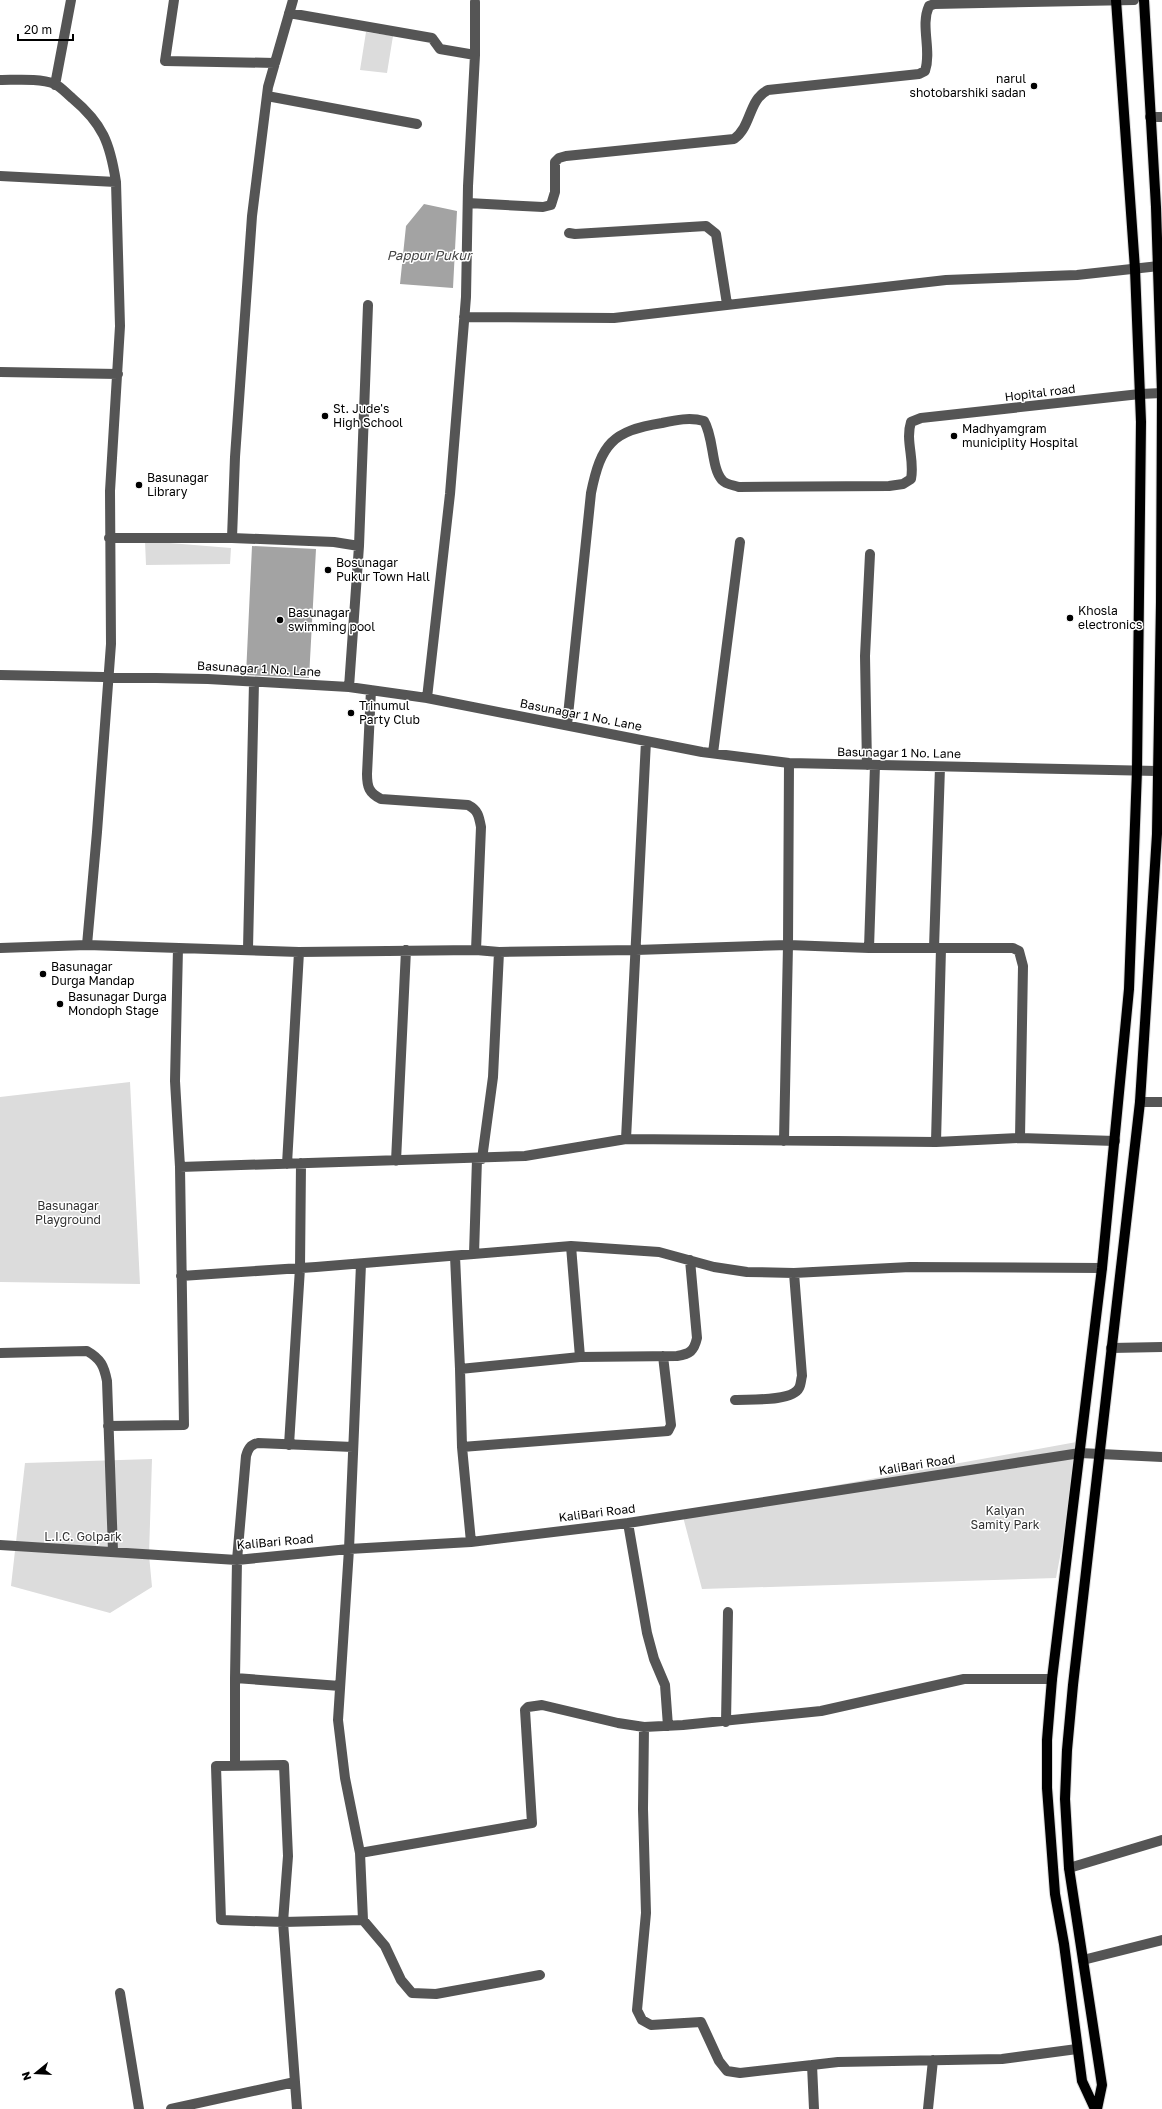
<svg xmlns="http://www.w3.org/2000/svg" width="1162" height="2109" viewBox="0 0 1162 2109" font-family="'Golos Text',sans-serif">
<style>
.green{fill:#dcdcdc}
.water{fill:#a3a3a3}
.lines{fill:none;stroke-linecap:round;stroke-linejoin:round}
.major-casing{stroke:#dbdbdb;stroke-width:12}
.minor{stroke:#555;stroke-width:10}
.major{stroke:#000;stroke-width:10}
.poi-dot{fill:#000;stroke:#fff;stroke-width:1.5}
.labels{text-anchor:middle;stroke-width:3;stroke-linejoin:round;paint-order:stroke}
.poi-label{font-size:12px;fill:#000;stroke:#fff;text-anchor:start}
.street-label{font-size:12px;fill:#000;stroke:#fff}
.park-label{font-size:12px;fill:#333;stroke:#fff}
.water-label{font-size:13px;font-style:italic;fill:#444;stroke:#fff}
</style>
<rect width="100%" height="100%" fill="#fff"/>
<path class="green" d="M366 32 393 36 387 73 360 70Z
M145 541 231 548 230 564 146 565Z
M130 1082 140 1284 0 1282V1097Z
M1082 1441 1056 1578 702 1589 682 1513Z
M152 1459 149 1555 152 1587 110 1613 11 1586 25 1463Z"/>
<path class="water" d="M424 204 457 211 453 288 400 284 406 226Z
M252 546 316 549 309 678 246 675Z"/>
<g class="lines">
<g class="major-casing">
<path id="major" d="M1095 2109 1082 2081 1064 1944 1055 1894 1047 1788V1740L1052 1679 1102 1268 1129 989 1137 770 1141 422 1135 269 1116 0
M1097 2109 1102 2085 1069 1868 1065 1799 1067 1750 1073 1685 1140 1102 1157 834 1161 602 1162 393 1156 207 1144 0"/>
</g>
<path class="minor" d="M174 0 165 61 275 63
M289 13 432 38 440 49 475 55
M0 80C17 80 39 78 55 84 61 87 67 94 72 98 103 124 110 143 116 182
M55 85 71 0
M267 96 417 124
M1150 117H1162
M0 176 116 182 120 326 110 491 111 644 97 832 87 945
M468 203 543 207 551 205 555 192V162L559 158 566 156 734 139C752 126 748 100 768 90L919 74 925 71C932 50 920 26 929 6L934 4 1134 0
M569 233 575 234 706 226 716 234 727 304
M464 317 614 318 946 280 1077 275 1159 266
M0 372 118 374
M109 538H232L334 542 359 546
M232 538 235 457 252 216 268 87 293 0
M0 675 208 679 349 687 427 698 702 752 789 763 1157 771
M349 687 359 546 368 305
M371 690 367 774C367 787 369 793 381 799L468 805C478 810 479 816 481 827L476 950
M427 698 450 494 466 297 468 186 475 55V2
M567 725 591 493C601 444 612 431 662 423 676 420 690 417 704 421 714 437 711 468 722 480 726 485 734 485 739 487L889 486 903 484 911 479C915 460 905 441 911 422L921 418 1140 394 1162 393
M713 753 740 542
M867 765 865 656 870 554
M0 948 87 945 299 952 476 950 499 952 636 950 788 945 869 948H1013L1019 951 1023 966 1020 1138
M869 948 875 765
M934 948 940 767
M248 949 254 682
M1140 1102H1162
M626 1139 646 741
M784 1141 788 945 789 763
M936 1142 941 948
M482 1159 493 1077 499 952
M396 1161 406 950
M287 1164 299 952
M180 1167 525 1156 626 1139 936 1142 1020 1138 1115 1141
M474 1254 477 1159
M455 1256 460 1369
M361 1264 349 1549 338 1720 345 1778 360 1853 363 1920
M181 1276 316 1267 571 1246 659 1252 714 1267 747 1272 794 1273 910 1267 1102 1268
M1111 1348 1162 1347
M0 1353 87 1351C101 1359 104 1366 107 1381L113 1551
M580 1357 677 1356C690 1354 694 1351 697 1338L690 1260
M735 1400C749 1399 792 1402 799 1388 801 1385 801 1379 802 1376L794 1273
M108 1426 184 1425 180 1167 175 1081 178 948
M289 1445 300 1268 301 1163
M462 1447 668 1431 671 1425 663 1356
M628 1523 647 1633 654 1659 665 1685 668 1726
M471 1542 462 1447 460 1369 580 1357 571 1246
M0 1545 237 1560 349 1549 471 1542 628 1523 1080 1453 1162 1457
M235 1678V1765
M340 1686 235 1678 237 1560 246 1456C248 1449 250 1445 258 1443L353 1447
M726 1722 728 1612
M644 1727 643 1809 646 1913 637 2010 642 2020 651 2025 701 2022 719 2061 727 2071 740 2073 812 2065
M360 1853 532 1823 525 1710 528 1707 542 1705 618 1723 644 1727 683 1725 821 1711 964 1679H1052
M1069 1868 1162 1840
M1083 1960 1162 1940
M120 1993 139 2109
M171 2109 295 2082
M297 2109 283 1922 288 1856 284 1765 216 1766 221 1920 283 1922 363 1920 385 1946 401 1980 412 1993 436 1994 540 1975
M814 2109 812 2065 838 2062 1002 2059 1077 2049
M928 2109 933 2060"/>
<use href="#major" class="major"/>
</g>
<g class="poi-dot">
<circle cx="1034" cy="86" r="4"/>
<circle cx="325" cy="416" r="4"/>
<circle cx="954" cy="436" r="4"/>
<circle cx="139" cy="485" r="4"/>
<circle cx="328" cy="570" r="4"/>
<circle cx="1070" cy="618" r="4"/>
<circle cx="280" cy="620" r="4"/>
<circle cx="351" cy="713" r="4"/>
<circle cx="43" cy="974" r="4"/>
<circle cx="60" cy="1004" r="4"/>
</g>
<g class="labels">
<g class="poi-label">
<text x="1026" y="83" text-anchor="end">narul<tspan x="1026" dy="14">shotobarshiki sadan</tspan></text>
<text x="333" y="413">St. Jude's<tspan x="333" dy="14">High School</tspan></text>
<text x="962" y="433">Madhyamgram<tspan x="962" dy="14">municiplity Hospital</tspan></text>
<text x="147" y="482">Basunagar<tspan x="147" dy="14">Library</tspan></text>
<text x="336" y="567">Bosunagar<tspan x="336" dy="14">Pukur Town Hall</tspan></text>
<text x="1078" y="615">Khosla<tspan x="1078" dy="14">electronics</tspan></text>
<text x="288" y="617">Basunagar<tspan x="288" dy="14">swimming pool</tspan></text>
<text x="359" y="710">Trinumul<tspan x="359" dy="14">Party Club</tspan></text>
<text x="51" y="971">Basunagar<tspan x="51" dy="14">Durga Mandap</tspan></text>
<text x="68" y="1001">Basunagar Durga<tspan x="68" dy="14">Mondoph Stage</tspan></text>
</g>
<g class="street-label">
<text transform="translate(1040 393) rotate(-7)" y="4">Hopital road</text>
<text transform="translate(259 669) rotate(3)" y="4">Basunagar 1 No. Lane</text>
<text transform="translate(581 715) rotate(11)" y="4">Basunagar 1 No. Lane</text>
<text transform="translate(899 753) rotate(1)" y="4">Basunagar 1 No. Lane</text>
<text transform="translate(917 1465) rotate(-9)" y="4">KaliBari Road</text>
<text transform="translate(597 1513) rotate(-7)" y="4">KaliBari Road</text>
<text transform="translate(275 1542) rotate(-5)" y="4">KaliBari Road</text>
</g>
<g class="park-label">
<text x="68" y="1210">Basunagar<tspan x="68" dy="14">Playground</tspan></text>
<text x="1005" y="1515">Kalyan<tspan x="1005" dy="14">Samity Park</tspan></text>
<text x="83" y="1541">L.I.C. Golpark</text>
</g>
<g class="water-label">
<text x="429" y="260">Pappur Pukur</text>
</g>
</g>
<g transform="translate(36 2073) rotate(252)" stroke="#ffffff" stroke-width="3" paint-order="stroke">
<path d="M0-3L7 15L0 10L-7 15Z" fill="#000000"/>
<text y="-6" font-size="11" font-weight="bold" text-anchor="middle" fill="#000000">N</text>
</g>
<path d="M18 34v6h55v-6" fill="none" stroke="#000000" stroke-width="2"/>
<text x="24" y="34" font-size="12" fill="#000000" stroke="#ffffff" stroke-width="3" paint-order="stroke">20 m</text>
</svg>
